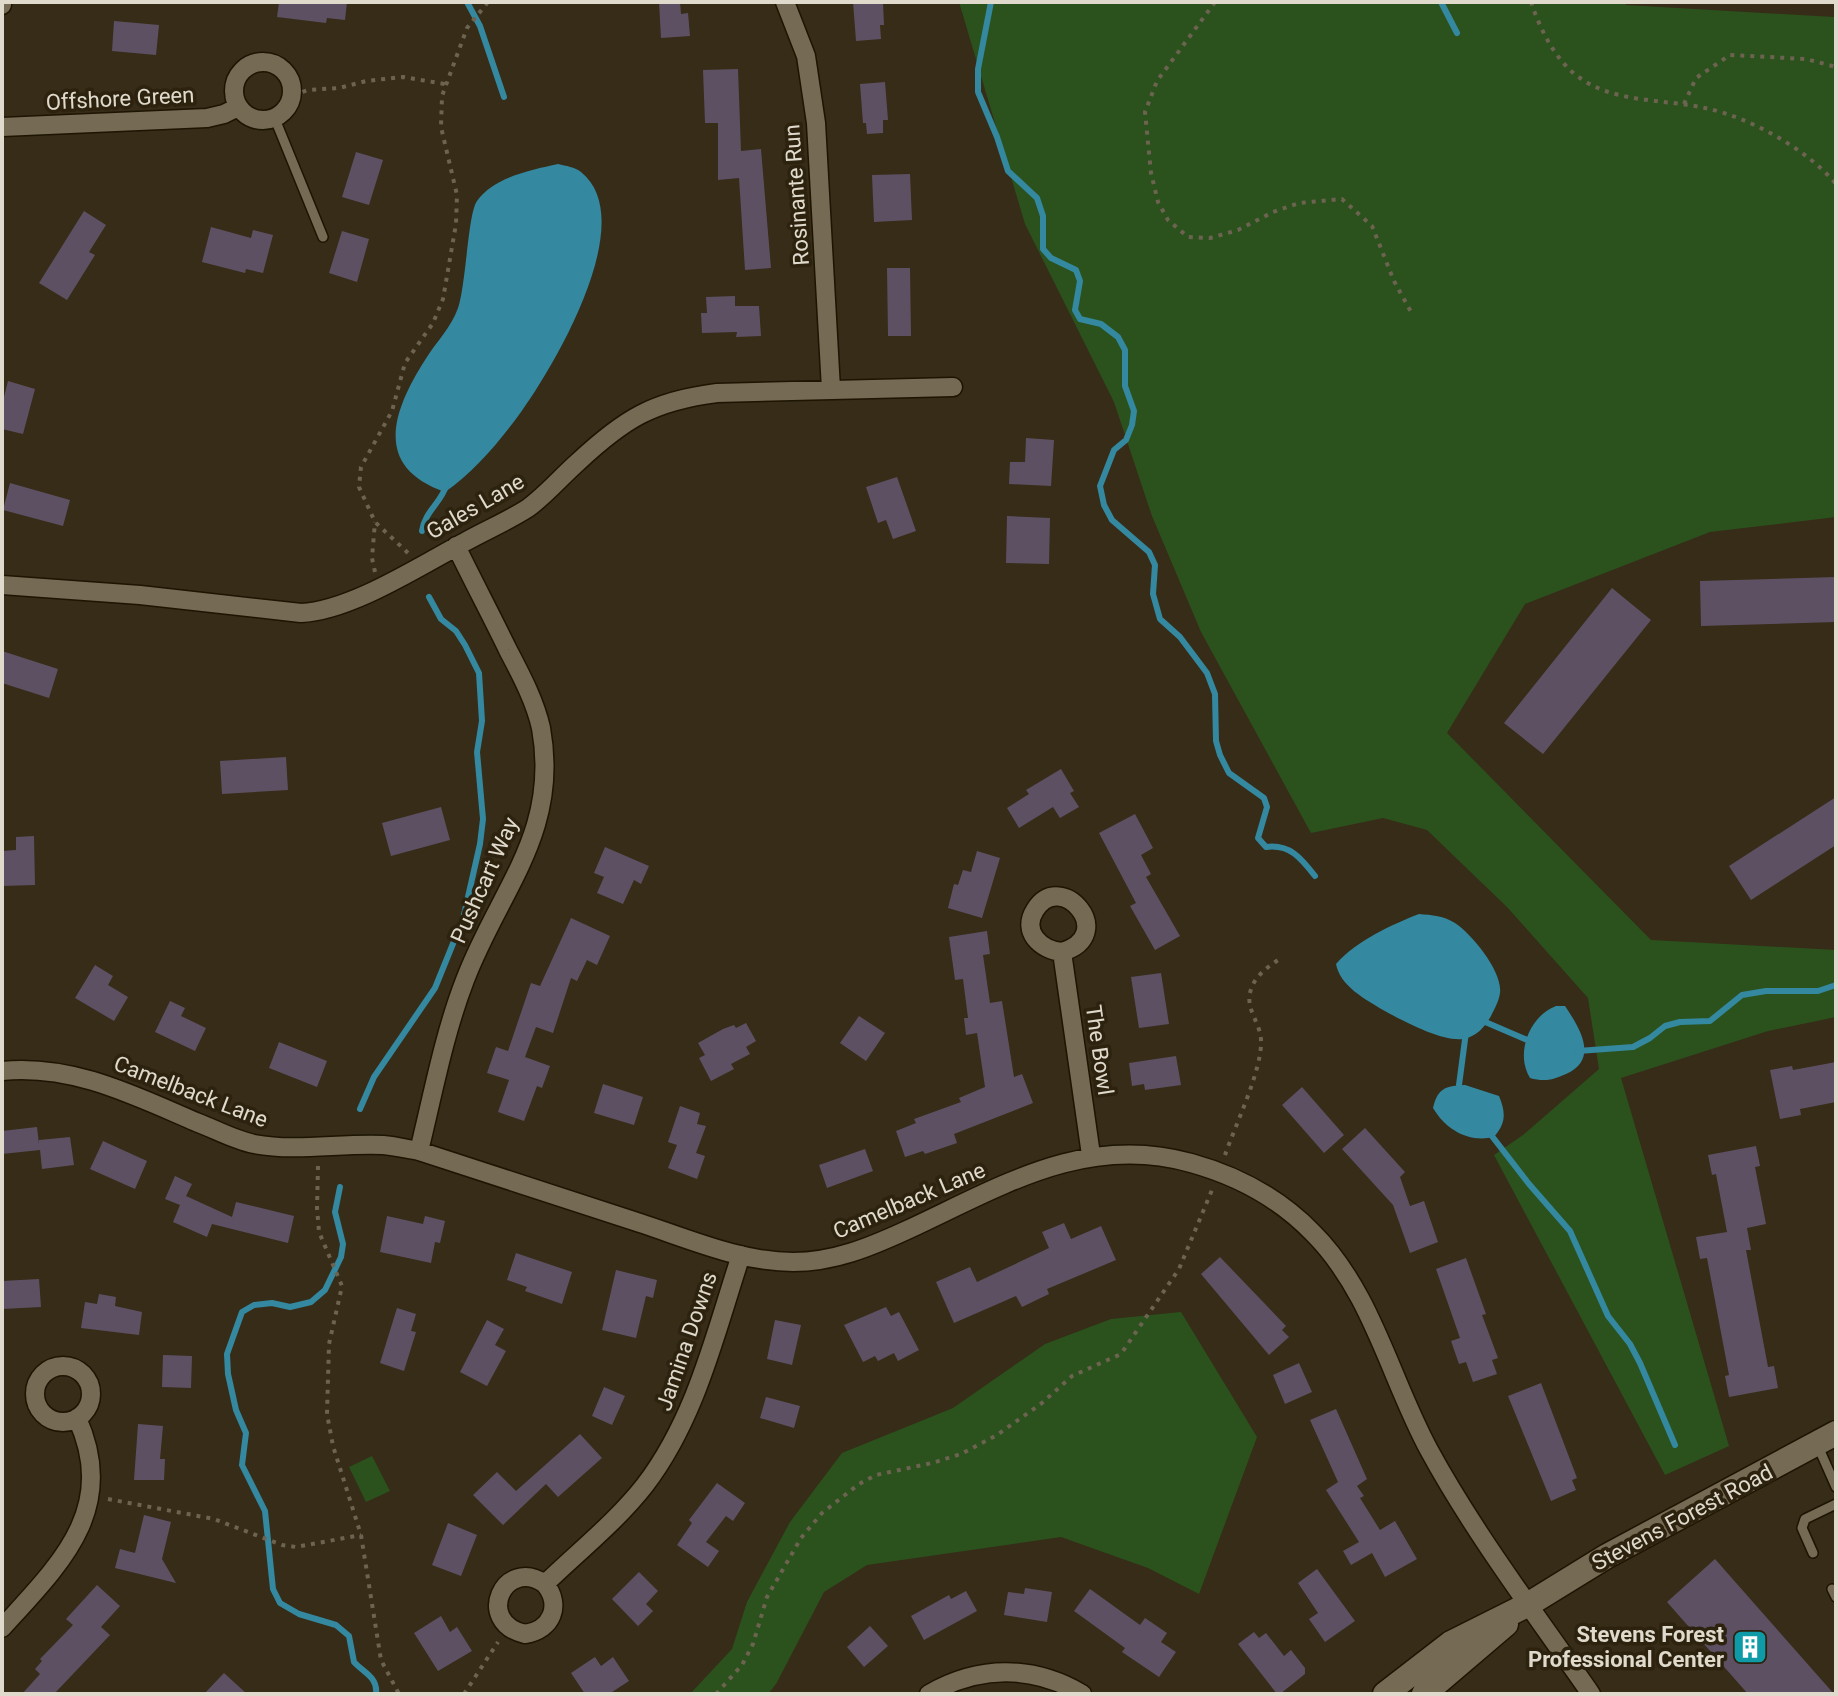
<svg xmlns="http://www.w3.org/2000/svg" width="1838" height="1696" viewBox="0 0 1838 1696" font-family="Roboto,sans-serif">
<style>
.green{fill:#2b521d}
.water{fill:#3488a0}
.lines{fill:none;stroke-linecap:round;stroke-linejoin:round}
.stream{stroke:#3488a0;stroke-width:6}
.building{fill:#5e5063}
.service-casing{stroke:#1d1402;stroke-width:12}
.minor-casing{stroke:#1d1402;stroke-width:21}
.tertiary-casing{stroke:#1d1402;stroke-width:27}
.path{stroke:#6c6351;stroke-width:4;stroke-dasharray:4 6;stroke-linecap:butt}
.service{stroke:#756a53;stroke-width:9}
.minor{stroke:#756a53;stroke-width:18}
.tertiary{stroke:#756a53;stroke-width:24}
.labels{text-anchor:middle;stroke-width:7;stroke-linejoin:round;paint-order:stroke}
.street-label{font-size:22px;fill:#e0dacd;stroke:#2c220e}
.poi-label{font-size:22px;font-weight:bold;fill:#e0dacd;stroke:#2c220e;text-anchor:end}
</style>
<rect width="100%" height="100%" fill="#362c18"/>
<path class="green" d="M959 2H1625L1626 5 1834 17 1836 20V517L1710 532 1525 604 1447 733 1651 940 1836 950V1017L1768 1031 1621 1078 1729 1446 1665 1475 1494 1155 1523 1135 1599 1069 1588 998 1507 907 1427 830 1383 818 1311 833 1201 632 1152 516 1114 402 1025 224Z
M1181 1312 1257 1437 1199 1594 1148 1568 1061 1537 867 1565 824 1592 776 1684 768 1694H690L732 1649 747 1602 790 1522 842 1453 953 1408 1045 1344 1111 1319Z
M372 1456 390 1491 366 1502 349 1467Z"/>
<path class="water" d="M558 164C566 166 575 167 581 172 641 220 554 366 521 412 500 441 474 472 445 492 373 467 392 412 425 360 436 342 451 328 458 308 466 285 468 213 477 201 494 177 531 170 558 164Z
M1419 914C1432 915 1444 916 1455 923 1472 934 1503 972 1500 993 1499 1001 1494 1010 1491 1016 1485 1027 1476 1037 1463 1039 1442 1042 1401 1020 1383 1010 1365 999 1340 986 1336 964 1356 941 1391 925 1419 914Z
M1556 1006H1565C1579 1027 1600 1059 1566 1074 1553 1080 1544 1082 1530 1078 1515 1054 1529 1016 1556 1006Z
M1465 1085 1499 1096C1506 1113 1506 1123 1494 1137 1469 1143 1446 1130 1433 1108 1438 1088 1445 1086 1465 1085Z"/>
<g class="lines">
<path class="stream" d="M467 2 480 26 504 97
M991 2 978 69V92L997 137 1008 171 1037 198 1043 216V249L1051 258 1076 270 1080 281 1075 310 1080 319 1101 324 1118 337 1125 350V386L1134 411 1132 425 1126 440 1114 450 1100 486 1104 505 1112 520 1149 552 1155 565 1153 594 1160 619 1180 637 1207 673 1215 694 1216 741 1220 755 1229 773 1264 798 1267 807 1258 838 1266 847C1290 844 1301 858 1315 876
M1441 2 1457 33
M422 531C425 511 441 503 446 486
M1483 1021 1532 1042
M1578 1051 1633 1047 1650 1038 1665 1026 1680 1022 1710 1021 1742 995 1766 991H1818L1836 985
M1462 1092 1459 1085 1466 1032
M360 1109 374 1077 435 988 463 919 480 844 483 819 477 752 482 721 479 673 465 645 456 631 441 619 429 597
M1488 1131 1529 1184 1570 1231 1608 1316 1630 1344 1640 1363 1675 1445
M340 1187 335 1212 343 1244 341 1257 325 1290 311 1302 290 1307 272 1303 254 1305 242 1312 227 1354 228 1374 236 1410 246 1433 242 1465 265 1511 273 1589 280 1603 299 1614 336 1625 349 1636 354 1662C364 1673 378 1677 376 1694"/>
</g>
<path class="building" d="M279 2H347L345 20 327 18 326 23 277 17Z
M659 2H680L681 14 688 13 690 36 661 38Z
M853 2H883L884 25H880L881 39 856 41Z
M114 21 159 25 156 55 112 51Z
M738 69 741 151 761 149 771 268 745 270 739 178 718 180V123H705L703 70Z
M885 82 888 120H883V133L867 134 866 123H863L860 84Z
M356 152 383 160 369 205 342 197Z
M910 174 912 220 874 222 872 175Z
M84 211 106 225 89 252 95 255 67 300 39 283Z
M211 227 251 238 253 230 273 235 263 273 246 269 245 273 202 262Z
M342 231 369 239 357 282 329 273Z
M887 268H910L911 336H888Z
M735 296V306H759L761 336 736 337 737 332 702 333 701 313H707L706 297Z
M8 381 35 389 23 434 2 429V405Z
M1026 438 1054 440 1051 486 1009 484 1010 462H1025Z
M897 477 916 531 893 539 886 520 878 523 866 487Z
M10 483 70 500 63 526 3 510Z
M1007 516 1050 518 1049 564 1006 563Z
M1836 577V622L1701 626 1700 581Z
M1612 588 1651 620 1543 754 1504 723Z
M2 651 58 669 49 698 2 683Z
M286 757 288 790 222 794 220 761Z
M1061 769 1074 791 1070 793 1079 807 1060 818 1053 807 1019 828 1007 808 1029 794 1026 790Z
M1836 797V845L1751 900 1729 866Z
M441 807 450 840 391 856 382 823Z
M1135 814 1153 848 1141 855 1151 874 1146 877 1180 936 1155 950 1130 906 1136 903 1099 833Z
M34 836 35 885 2 886V851L16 850V837Z
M605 847 649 866 641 884 634 880 623 904 597 893 604 877 594 873Z
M977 851 1000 858 982 918 948 908 954 884 958 885 963 870 971 872Z
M571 918 610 936 597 965 587 960 577 981 571 978 553 1033 536 1027 525 1057 550 1066 542 1088 537 1086 524 1121 498 1112 509 1080 487 1073 496 1047 508 1051 531 983 540 986Z
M987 931 990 954 983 955 990 1003 1002 1001 1014 1077 1022 1074 1033 1103 954 1134 957 1143 925 1154 923 1151 905 1157 896 1131 916 1123 914 1119 961 1102 959 1098 985 1087 977 1033 966 1035 964 1018H968L963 979 955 980 949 937Z
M95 965 113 976 108 985 128 997 114 1021 75 998Z
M1161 973 1169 1024 1139 1028 1131 977Z
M170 1001 185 1008 181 1016 206 1028 195 1051 155 1032Z
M859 1016 885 1033 866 1061 840 1043Z
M746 1023 756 1041 746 1047 750 1054 731 1064 734 1069 711 1081 699 1058 705 1055 698 1043 723 1029 734 1025 736 1028Z
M279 1042 327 1061 317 1087 269 1068Z
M1176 1056 1181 1085 1145 1090 1144 1084 1132 1086 1129 1063Z
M1836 1062V1102L1800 1109 1801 1115 1780 1119 1770 1070 1792 1066 1793 1070Z
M603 1084 643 1097 634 1125 594 1113Z
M1302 1087 1344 1135 1324 1153 1282 1105Z
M680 1106 700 1113 697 1124 706 1126 696 1153 705 1156 697 1179 668 1168 677 1145 668 1142Z
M37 1127 39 1144V1140L70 1137 74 1165 42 1169 40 1150 2 1154V1131Z
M1365 1128 1405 1172 1400 1177 1410 1206 1424 1201 1438 1242 1410 1253 1393 1205 1342 1149Z
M103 1141 147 1161 135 1189 90 1169Z
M1756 1146 1760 1166 1755 1167 1766 1224 1747 1228 1751 1250H1746L1768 1367 1774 1366 1778 1388 1729 1397 1725 1376 1729 1375 1707 1258 1700 1259 1696 1237 1727 1232 1716 1174 1712 1175 1708 1155Z
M865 1149 873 1171 827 1188 819 1165Z
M175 1176 192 1184 186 1196 232 1217 236 1202 294 1216 288 1243 212 1224 207 1237 173 1222 180 1205 165 1199Z
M387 1216 423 1224 425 1216 445 1221 440 1243 435 1242 431 1263 380 1252Z
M1064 1223 1071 1239 1101 1226 1116 1260 1047 1289 1049 1294 1022 1307 1016 1296 954 1323 936 1282 970 1267 977 1282 1049 1248 1042 1232Z
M516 1253 572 1272 562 1304 525 1291 527 1287 507 1280Z
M1220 1257 1286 1326 1282 1330 1289 1337 1269 1355 1201 1274Z
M1466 1258 1486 1314 1482 1315 1498 1358 1492 1360 1497 1374 1473 1382 1466 1362 1459 1364 1451 1341 1460 1338 1436 1269Z
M616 1270 657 1280 653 1298 646 1296 636 1338 602 1330Z
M39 1279 41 1307 2 1309V1281Z
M99 1294 116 1297 115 1306 142 1312 139 1335 81 1328 85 1302 97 1304Z
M886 1307 891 1316 899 1312 919 1350 898 1361 894 1353 878 1361 875 1356 863 1362 844 1325Z
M397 1308 416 1314 411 1331 416 1332 404 1371 380 1363Z
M487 1320 504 1329 495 1345 506 1351 487 1386 460 1372Z
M775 1320 801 1325 792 1365 767 1359Z
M163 1355 192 1356 191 1388 162 1387Z
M1299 1363 1312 1392 1285 1404 1273 1375Z
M1541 1383 1577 1478 1572 1480 1576 1490 1551 1501 1508 1396Z
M604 1387 625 1396 612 1425 592 1416Z
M766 1397 800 1406 794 1428 760 1418Z
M1336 1409 1367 1479 1357 1486 1364 1496 1360 1498 1380 1530 1395 1521 1417 1559 1385 1577 1372 1553 1351 1565 1343 1551 1359 1542 1326 1490 1338 1482 1310 1420Z
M138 1424 163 1426 160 1459H165L164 1480H134Z
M580 1434 602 1458 558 1497 546 1484 503 1525 473 1495 497 1472 516 1491Z
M717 1483 745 1503 733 1521 726 1516 706 1542 719 1551 708 1567 677 1545 692 1523 689 1520Z
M144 1515 171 1522 162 1559 176 1583 115 1568 120 1549 135 1553Z
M448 1523 477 1535 461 1576 432 1565Z
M1715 1559 1834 1694H1748L1667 1602Z
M1317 1569 1355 1621 1325 1642 1309 1619 1318 1613 1298 1583Z
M639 1572 658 1591 646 1604 653 1611 638 1626 612 1599Z
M97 1585 120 1606 101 1627 110 1635 54 1694H22L40 1674 35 1669 42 1661 40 1659 73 1625 66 1619Z
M1025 1588 1052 1592 1047 1622 1004 1615 1008 1592 1024 1594Z
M1090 1589 1140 1625 1145 1618 1167 1633 1161 1642 1176 1652 1159 1677 1122 1652 1125 1648 1074 1611Z
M966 1591 977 1611 924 1640 911 1616 949 1595 951 1599Z
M441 1616 450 1632 457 1627 472 1651 438 1671 414 1633Z
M870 1626 888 1646 864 1667 847 1647Z
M1254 1632 1259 1638 1266 1633 1284 1656 1291 1650 1305 1668V1674L1280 1694H1277L1238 1644Z
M595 1657 601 1666 613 1657 629 1681 609 1694H585L571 1673Z
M224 1673 247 1694H204Z"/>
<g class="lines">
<g class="service-casing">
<path id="service" d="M275 119 323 237
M1817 1444 1836 1487
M1813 1553 1802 1528 1805 1519 1836 1504
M1832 1589 1836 1597"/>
</g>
<g class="minor-casing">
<path id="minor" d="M785 2 806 56 816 123 831 389
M2 5V2
M234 91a29 29 0 1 1 58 0a29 29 0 1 1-58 0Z
M2 127 207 118 224 114 238 107
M2 585 140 595 301 613C350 611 418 567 463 543 484 531 508 521 528 508 546 495 561 477 578 462 624 419 653 401 717 393L953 387
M1062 952C1119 935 1061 868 1035 910 1021 932 1041 950 1062 952L1091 1155
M2 1071C72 1064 133 1095 196 1122 215 1129 234 1140 254 1144 297 1152 339 1143 383 1145 395 1146 407 1149 419 1151 493 1175 567 1199 640 1223 689 1239 741 1262 793 1262 834 1262 870 1247 907 1230 1000 1187 1085 1133 1191 1163 1238 1176 1279 1198 1313 1233 1372 1292 1390 1378 1429 1450 1474 1533 1537 1616 1591 1694
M419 1151C433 1094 444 1034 465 980 499 890 560 833 541 728 535 701 521 675 508 650 491 615 473 581 456 546
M35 1394a28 28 0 1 1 56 0a28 28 0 1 1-56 0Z
M545 1584C504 1556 474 1622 525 1634 552 1630 562 1605 545 1584 578 1552 617 1521 645 1485 696 1418 715 1334 741 1255
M2 1628C59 1565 119 1510 77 1418
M929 1694C979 1665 1033 1665 1082 1694"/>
</g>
<g class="tertiary-casing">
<path id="tertiary" d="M1385 1694 1451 1643 1529 1604 1607 1556 1836 1433
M1424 1694 1506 1624"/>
</g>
<path class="path" d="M1215 2 1157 81 1145 112 1151 173 1158 202 1168 220 1188 237 1210 238 1238 230 1273 212 1299 203 1342 199 1372 226 1394 281 1411 312
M1531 2C1540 29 1556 62 1580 78 1615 103 1664 99 1705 108 1749 117 1807 149 1836 184
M293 95 308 90 339 88 366 81 403 77 445 84
M1684 104 1696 78 1730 55 1806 59 1836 67
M408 553 375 522 359 487 361 467 392 411 405 363 433 323 443 299 456 224 457 195 441 127 442 96 467 28 488 2
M375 572 372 558 375 522
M1225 1155C1235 1126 1262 1070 1261 1041 1261 1024 1246 1010 1250 993 1253 978 1266 968 1278 960
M318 1166 317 1208 319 1232 342 1286 329 1344 327 1414 333 1446 361 1535 381 1660 399 1694
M108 1499 214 1519 282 1545 296 1547 361 1535
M464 1694 498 1642
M716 1694 742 1665 753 1644 767 1597 801 1538 822 1513 859 1484 876 1475 932 1463 961 1454 997 1435 1042 1403 1072 1376 1121 1354 1179 1269 1212 1190"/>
<use href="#service" class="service"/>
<use href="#minor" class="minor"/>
<use href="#tertiary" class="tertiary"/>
</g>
<defs>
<g id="building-square" transform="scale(1.8)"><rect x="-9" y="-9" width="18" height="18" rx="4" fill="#0f9aa8" stroke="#2c220e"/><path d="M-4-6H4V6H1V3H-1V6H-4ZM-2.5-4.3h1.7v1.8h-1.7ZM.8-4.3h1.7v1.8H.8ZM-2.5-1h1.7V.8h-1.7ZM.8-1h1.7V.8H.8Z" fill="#fff"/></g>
</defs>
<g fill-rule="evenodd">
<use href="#building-square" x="1750" y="1647"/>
</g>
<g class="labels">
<g class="street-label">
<text transform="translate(120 98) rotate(-3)" y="8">Offshore Green</text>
<text transform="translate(796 195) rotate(-94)" y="8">Rosinante Run</text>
<text transform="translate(475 506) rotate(-30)" y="8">Gales Lane</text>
<text transform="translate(484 880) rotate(-66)" y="8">Pushcart Way</text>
<text transform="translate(1100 1050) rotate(82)" y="8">The Bowl</text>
<text transform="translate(191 1091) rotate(21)" y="8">Camelback Lane</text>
<text transform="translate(909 1200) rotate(-23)" y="8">Camelback Lane</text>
<text transform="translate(686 1341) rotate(-71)" y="8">Jamina Downs</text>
<text transform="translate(1682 1517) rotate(-28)" y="8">Stevens Forest Road</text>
</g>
<g class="poi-label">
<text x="1724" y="1642">Stevens Forest<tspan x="1724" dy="25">Professional Center</tspan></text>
</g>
</g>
<rect width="1838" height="1696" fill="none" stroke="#e0dacd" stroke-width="8"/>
</svg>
